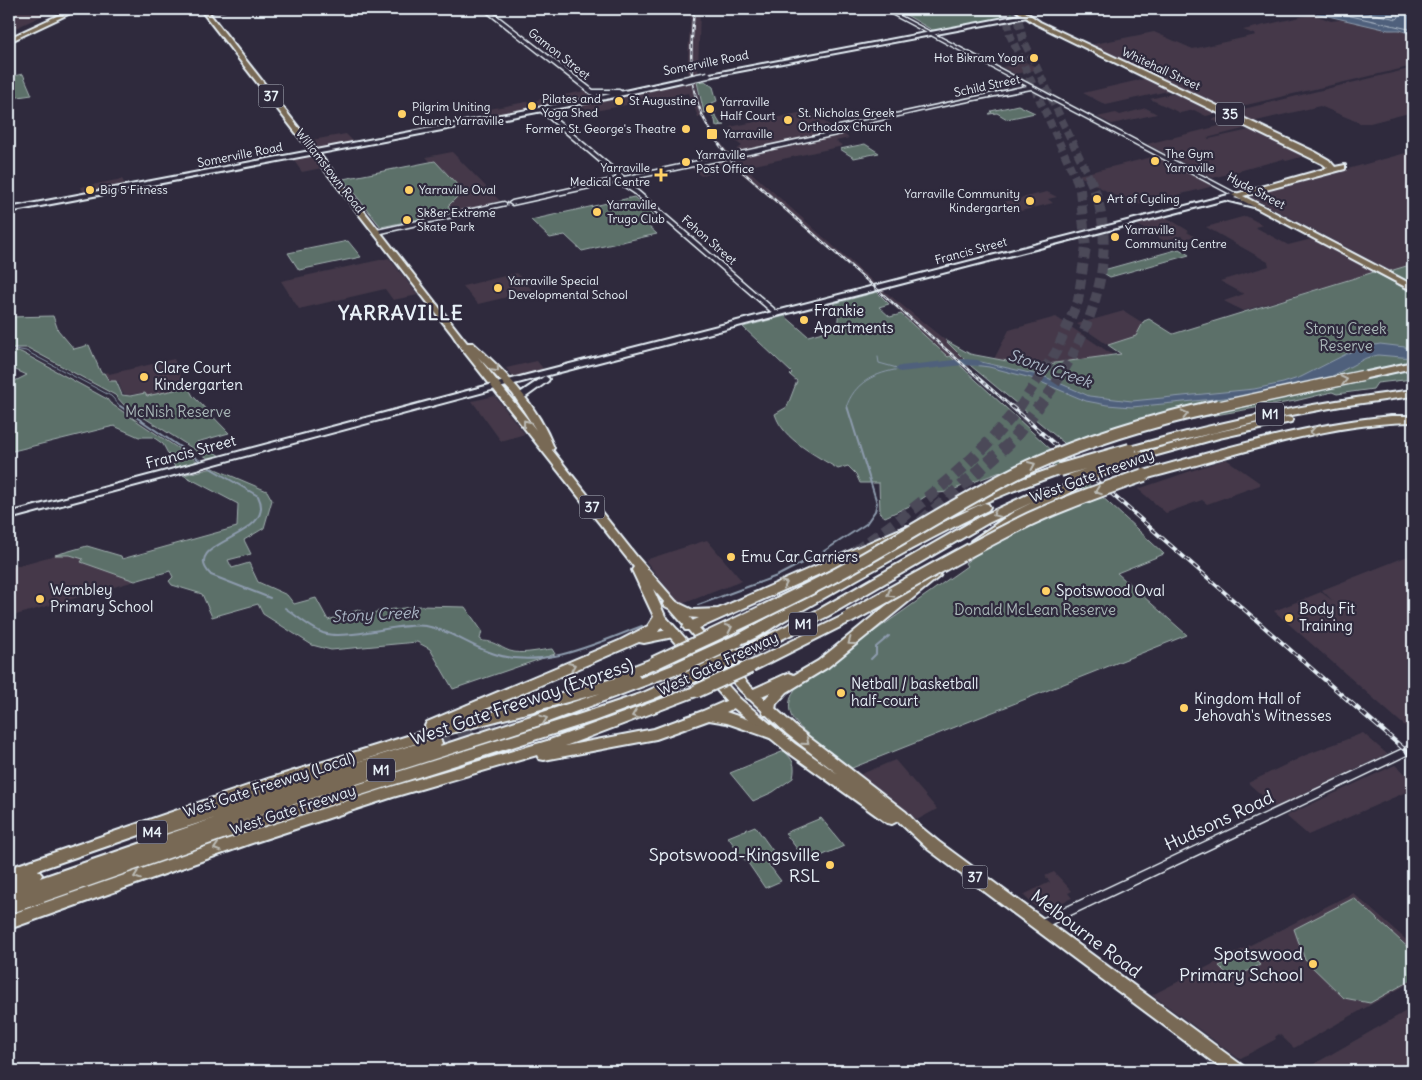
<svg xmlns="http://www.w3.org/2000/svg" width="1422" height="1080" viewBox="0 0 1422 1080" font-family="Delius,sans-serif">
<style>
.built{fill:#443949}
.green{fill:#5b7069;stroke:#a2b0b0}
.water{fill:#50617b;stroke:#8d9bad}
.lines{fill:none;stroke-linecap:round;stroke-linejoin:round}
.shore{stroke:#abb7c6;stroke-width:1}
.stream-far1{stroke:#8d9bad;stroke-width:1}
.stream{stroke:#8d9bad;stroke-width:2}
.river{fill:#50617b;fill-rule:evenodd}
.motorway-tunnel-far3{stroke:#4b4859;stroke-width:8;stroke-dasharray:8 4;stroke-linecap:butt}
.motorway-tunnel-far2{stroke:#4b4859;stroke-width:10;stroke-dasharray:10 5;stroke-linecap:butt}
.motorway-tunnel-far1{stroke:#4b4859;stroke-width:12;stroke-dasharray:12 6;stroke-linecap:butt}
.motorway-tunnel{stroke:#4b4859;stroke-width:16;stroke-dasharray:16 8;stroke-linecap:butt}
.tertiary-casing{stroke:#e8f1f8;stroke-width:3}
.secondary-casing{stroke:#e8f1f8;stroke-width:4}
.primary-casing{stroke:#e8f1f8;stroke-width:4}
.trunk-casing{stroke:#e8f1f8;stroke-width:4}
.motorway-casing{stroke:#e8f1f8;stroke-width:4}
.tertiary{fill:#2f2a3d;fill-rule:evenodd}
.secondary{fill:#2f2a3d;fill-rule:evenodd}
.primary{fill:#786954;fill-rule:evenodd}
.trunk{fill:#786954;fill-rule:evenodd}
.motorway{fill:#786954;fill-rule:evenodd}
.rail-far2-casing{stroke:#e8f1f8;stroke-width:2.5}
.rail-far1-casing{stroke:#e8f1f8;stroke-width:4}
.rail-casing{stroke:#e8f1f8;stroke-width:4.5}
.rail-far2{stroke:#2f2a3d;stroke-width:1;stroke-dasharray:3;stroke-linecap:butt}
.rail-far1{stroke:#2f2a3d;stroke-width:2;stroke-dasharray:5.5;stroke-linecap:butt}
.rail{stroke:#2f2a3d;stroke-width:2.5;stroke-dasharray:8;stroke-linecap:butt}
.secondary-bridge-casing{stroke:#e8f1f8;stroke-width:9;stroke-linecap:butt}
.motorway-bridge-far1-casing{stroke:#e8f1f8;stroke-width:13;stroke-linecap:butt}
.motorway-bridge-casing{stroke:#e8f1f8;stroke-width:16;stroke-linecap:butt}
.secondary-bridge{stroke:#2f2a3d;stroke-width:6}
.motorway-bridge-far1{stroke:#786954;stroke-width:10}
.motorway-bridge{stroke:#786954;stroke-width:12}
.oneway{stroke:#bbbbb6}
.poi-dot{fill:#ffd166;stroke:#2f2a3d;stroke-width:2}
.labels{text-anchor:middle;stroke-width:4.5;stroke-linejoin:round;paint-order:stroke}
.far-street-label{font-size:12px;fill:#e8f1f8;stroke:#2f2a3d}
.far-poi-label{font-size:12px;fill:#e8f1f8;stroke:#2f2a3d;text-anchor:start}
.shield{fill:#2f2a3d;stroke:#b0b5c0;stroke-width:1}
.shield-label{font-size:14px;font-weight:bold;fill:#e8f1f8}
.poi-label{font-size:15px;fill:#e8f1f8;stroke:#2f2a3d;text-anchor:start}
.park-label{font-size:15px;fill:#a9b7b8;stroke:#2f2a3d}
.street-label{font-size:15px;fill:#e8f1f8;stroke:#2f2a3d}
.water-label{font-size:16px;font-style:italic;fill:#abb7c6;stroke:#2f2a3d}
.near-street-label{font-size:18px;fill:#e8f1f8;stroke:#2f2a3d}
.near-poi-label{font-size:18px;fill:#e8f1f8;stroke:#2f2a3d;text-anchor:end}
.district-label{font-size:20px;font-weight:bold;letter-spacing:1px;fill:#e8f1f8;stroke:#2f2a3d}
</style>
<rect width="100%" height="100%" fill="#2f2a3d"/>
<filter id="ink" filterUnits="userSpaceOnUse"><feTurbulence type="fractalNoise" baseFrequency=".02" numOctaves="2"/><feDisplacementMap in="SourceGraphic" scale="10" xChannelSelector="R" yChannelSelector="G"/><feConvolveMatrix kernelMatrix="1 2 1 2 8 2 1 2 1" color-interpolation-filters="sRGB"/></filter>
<g filter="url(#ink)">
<path class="built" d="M9 9H57L9 31Z
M691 9H700L698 74H696L699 99 706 119 718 139 729 153 725 154 701 117H698L689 93 590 112 580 104 688 83V55Z
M1313 14 1331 21 1345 19 1397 31 1400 30 1413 35V66L1225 110 1089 45 1154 32 1193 49 1256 35 1243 30Z
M1026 62 1036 67 1035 70 1015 74 1002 67Z
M1413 68V112L1370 123H1360L1320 106 1252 122 1231 112Z
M1148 78 1172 90 1106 105 1083 93Z
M584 91 591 97 485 117 479 111Z
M1179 92 1222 112 1206 116 1194 110 1180 113 1150 99Z
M1146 108 1157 114 1112 124 1097 117 1116 113 1120 115Z
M808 111 849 138 836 141 843 146 745 167 877 285 945 340 971 366 962 368 950 356 948 357 877 291 735 168 701 176 688 166 724 158 733 166 726 158 735 157 739 161 736 156 738 152 736 150 742 146 735 141 742 139 730 127Z
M1227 116 1251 127 1207 138 1209 139 1254 129 1309 155 1286 161 1283 159 1213 178 1147 144 1223 125 1211 119Z
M346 134 354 142 319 149 312 140Z
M1413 151V264L1391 271 1249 196Z
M452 152 500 201 453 212 448 206 462 191 435 161 431 162 426 157Z
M305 156 314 157 322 168 302 172 292 158Z
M1156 156 1214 186 1133 206 1078 175Z
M122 179 126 186 84 194 81 187Z
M1047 192 1057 197 1048 199 1053 203 1017 212 1003 202Z
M1164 216 1189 231 1187 232 1194 236 1186 239 1181 236 1164 241 1136 224Z
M1246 216 1263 225 1255 227 1288 245 1312 239 1374 272 1243 311 1224 301 1244 294 1220 281 1269 266 1268 262 1206 227Z
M389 258 418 295 393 300 385 289 299 309 281 281Z
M517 273 533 291 478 304 463 286Z
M1124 311 1143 323 1136 336 1108 345 1077 324Z
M1056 317 1113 355 1032 366 994 359 1009 330Z
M174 359 181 376 188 387 146 397 144 393 126 395 122 392 118 381 109 382 104 373 108 372 109 374Z
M537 361 545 371 516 377H513L506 368Z
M495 396 513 419 525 434 501 441 472 401Z
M1226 459 1260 483V485L1207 504 1202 500 1166 513 1138 489Z
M707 540 742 581 682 604 677 601 645 560Z
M1413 554V733L1274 611 1321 592 1333 601 1322 590Z
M55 555H70L83 559 87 564 135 581 9 617V568Z
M1363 733 1387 754 1275 807 1248 783 1306 755Z
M895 760 937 809 917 820 862 780 859 775Z
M1395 765 1413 781V789L1308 835 1286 816Z
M1054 872 1072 891 1068 893 1072 898 1041 912 1023 895 1050 882 1045 876Z
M1353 893 1413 946V981L1294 1048 1279 1034 1275 1037 1276 1039 1239 1059 1152 995Z
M1413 1007V1071H1302L1389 1021Z"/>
<path class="green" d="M896 9H1013L1016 16 939 31 932 30Z
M23 74 32 95 11 98 9 92V77Z
M705 81 713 87 717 101 712 103 716 112H713L721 125H725L716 126 715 120 708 112 704 113 697 82Z
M1018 105 1035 113 1007 119 997 113 989 114 992 112 991 111Z
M865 144 879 153 854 158 840 149Z
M435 161 463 191 448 206 453 212 381 227 343 179Z
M634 197 654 215 639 218 657 234 582 251 565 235 550 238 531 220Z
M348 241 361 257 299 270 288 253Z
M1179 249 1189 255 1110 277 1100 271Z
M1413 264V284L1390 271Z
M1374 272 1413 293V379L1377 383 1373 389 1337 394 1332 392 1295 401 1176 422 1075 452 971 366 945 340 970 354 1033 366 1121 354 1108 345 1136 336 1144 321 1149 319 1173 334Z
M877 292 889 304 879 307 890 317 901 314 948 357 950 356 1164 554 1117 573 1187 635 852 768C839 758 795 728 791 715 787 704 791 695 797 686L967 566 965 563 1001 537 1085 492 1056 466 1049 463 1019 465 947 492 929 494 914 504 885 517 880 513 879 483H860L856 474 848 466 838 469C816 455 783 440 775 414L787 407 797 381 790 375 792 373 743 327 785 316 808 336 837 328 839 310 833 304Z
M53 316 58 330 74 349 89 345 101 373H104L109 381H116L122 395 130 396 145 393 147 396 188 387 193 396 229 433 197 442 222 457 211 460 124 405 115 395 28 348H9V317Z
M9 352H21L107 399 110 403 200 463 176 469 163 444 153 437H139L114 426 9 452V384L27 375 9 367Z
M213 468 267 491 272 500 264 528 244 540 251 554 228 560 232 568 249 563 258 582 287 595 294 604 316 598 328 620 358 610 371 614 379 611 420 606 465 607 482 631 480 639 483 641C496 641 502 650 514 652 526 654 540 650 552 649L555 654 453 689 430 649 417 642 331 650 312 645 263 614 258 604 212 617 202 594 172 585 169 581 173 577 170 571 135 581 81 562 83 559 70 555H55L87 546 121 556 122 559 237 527 238 504 183 475Z
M784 751C793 760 796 764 793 778L773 792 753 801 730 773Z
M821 818 844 846 807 862 785 833Z
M755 826 773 851 746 862 728 837Z
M763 857 781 881 765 888 748 863Z
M1354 898 1413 952V979L1370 1003 1344 998 1305 960 1294 929Z
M1246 951 1260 965 1232 979 1219 966Z"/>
<path class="water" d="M1298 9H1401L1413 12V35L1400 30H1388Z
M1380 344 1413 348V358L1378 355 1366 358 1310 388 1297 391 1132 407 1107 405 1086 401 1031 378 989 367 966 364 961 360 981 362 1043 376 1089 396 1132 401 1254 389 1283 383 1301 377 1356 349Z"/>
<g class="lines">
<path class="shore" d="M1320 9 1413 30
M1351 9 1397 19 1399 17 1398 9"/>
<path class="stream-far1" d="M9 348 26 351 111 396 122 408
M878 357 879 363 897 368
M846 408C854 382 875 373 900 369"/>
<path class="stream" d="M120 406 199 460
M210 468 258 496C280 539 176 540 211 575L270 598
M698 605 777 576 821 553 866 524 875 511 877 503 847 406
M285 608C297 616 310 628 323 633 346 641 400 622 426 626 449 630 467 644 489 652 540 672 594 644 642 626
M871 659 876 654V647L889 636"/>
<path class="river" d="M963 359 978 360 983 363 978 366 963 365 900 372 895 369 900 366Z"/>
<path class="motorway-tunnel-far3" d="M1006 9 1010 35 1076 179
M1016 9 1023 39 1090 179"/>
<path class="motorway-tunnel-far2" d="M1019 408 1056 352 1078 301 1086 247 1080 190 1076 177
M1038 408C1087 345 1126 254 1089 177"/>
<path class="motorway-tunnel-far1" d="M921 522 1011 442 1039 406
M855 552C901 519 947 485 987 444 998 432 1009 419 1020 406
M778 599 834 566
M576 691 631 668"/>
<path class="motorway-tunnel" d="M435 743 517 714
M431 762 488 741"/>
<g class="tertiary-casing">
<path id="tertiary" d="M219 9H229L206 13 204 12Z
M483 9H488L593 90H619L622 92 619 94H597L601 97 596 98Z
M882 9H887L1239 195 1234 196 1031 89 933 108 842 129 844 132 841 134 624 181 638 191 779 313 781 314 777 316 775 315 634 193 617 182 512 205 509 203 512 201 617 178 621 180 539 110V108L541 107 624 177 838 131 836 128 839 126 1027 86Z
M504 202 506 203V205L377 234 374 232 377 230Z
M1413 744V752L1043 928 1039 930 1035 928 1033 925 1035 922Z"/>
</g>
<g class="secondary-casing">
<path id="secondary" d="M1025 14 1027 15V17L708 77 705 75Z
M684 78 687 80 686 81 606 99 9 212V208L606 95Z
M1236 193 1240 195 1234 198 1262 206 1258 208 1225 200 533 379 9 519V513L527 375Z
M545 376 549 379 548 381 523 399H517L516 397 517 395Z"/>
</g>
<g class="primary-casing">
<path id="primary" d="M200 9H206L467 343H473C507 373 537 405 554 448L552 450 637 557 748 684 797 728 906 812 917 824 939 842 1243 1066 1245 1071H1225L929 850 898 821 892 824 887 823 785 750 730 705 656 621 632 570 634 567 462 349 452 334ZM478 357 513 394 536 430ZM653 589 740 690 787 734 838 774 795 744 740 699 665 616Z
M1014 9H1021L1040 22 1315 152 1329 160 1335 167 1345 165V169L1243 196 1413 285V291L1232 195 1328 168 1323 164 1036 24Z"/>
</g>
<g class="trunk-casing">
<path id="trunk" d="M72 9H79L9 42V38Z"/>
</g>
<g class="motorway-casing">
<path id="motorway" d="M1413 362V368L1362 379 1357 376 1358 374Z
M1413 390V396L1341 406 1270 419 1130 453 1124 450 1126 448C1220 421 1316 402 1413 390Z
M1391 416H1413V422C1323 423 1231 457 1144 479L1138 475 1140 472C1221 449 1307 424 1391 416Z
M1287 417 1291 418 1293 420 1291 422 1219 438 1139 460 1133 457 1135 455 1213 433Z
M1060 466 1066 470 1064 472 1015 490 964 511 960 512 954 508 956 505 1007 484Z
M1076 480 1080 481 1082 484 1080 487 1023 517 981 544 977 545 971 541 1015 511 1035 501 988 523 828 616 744 658H734L732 655 734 652 818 610 980 517 1040 489H1048L1049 493Z
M984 503 988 504 990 507 988 510C918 543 851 583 783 621 772 628 744 647 732 644L730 641 732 638 916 535Z
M907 526 911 527 913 530 911 533 695 630H685L683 627 685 624 699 618 686 617 665 606 663 603 670 599 693 610 718 609Z
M935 569 941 573 940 576 828 667 787 692 776 704 774 715H764C758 705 765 699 771 692L752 700 747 698 745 695 747 692 784 675 789 673 794 675 818 661 930 570Z
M849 613 856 617 854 620 755 670H745L743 667 745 664Z
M660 614 667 618 658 632 673 629 678 630 680 633 678 636 644 643 639 642 456 722 616 678 614 676 616 673 654 658 659 660 661 663 659 666 638 675 640 678 678 663 683 665 685 668 683 671 540 725 220 828 584 713 643 693 681 676H691L693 679 691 682 653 699 594 721 223 839 9 914V868L268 779 427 730 425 726 427 722 619 641 648 626 655 615ZM601 693 440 746 442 743 440 739 435 738 307 778 436 737ZM215 818 40 878 42 875 38 870 151 831 152 834 158 836Z
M697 686 702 688 704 691 702 694 565 746 654 729 703 711 735 697 740 699 742 702 740 705 726 712 778 730 780 734 778 738 773 739 727 723 709 720 656 739 544 760 539 759 537 755 393 797 249 844 9 929V915L237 836 384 789 547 741Z"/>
</g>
<use href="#tertiary" class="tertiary"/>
<use href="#secondary" class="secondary"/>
<use href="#primary" class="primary"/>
<use href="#trunk" class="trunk"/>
<use href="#motorway" class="motorway"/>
<g class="rail-far2-casing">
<path id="rail-far2" d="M694 9C688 81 688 108 736 166L1013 408"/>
</g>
<g class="rail-far1-casing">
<path id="rail-far1" d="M1011 406 1350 702"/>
</g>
<g class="rail-casing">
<path id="rail" d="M1349 701 1413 757"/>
</g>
<use href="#rail-far2" class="rail-far2"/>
<use href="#rail-far1" class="rail-far1"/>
<use href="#rail" class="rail"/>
<g class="secondary-bridge-casing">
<path id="secondary-bridge" d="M684 80 708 75"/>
</g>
<g class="motorway-bridge-far1-casing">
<path id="motorway-bridge-far1" d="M1212 408 1362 376"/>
</g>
<g class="motorway-bridge-casing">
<path id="motorway-bridge" d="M1060 470 1130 450
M1072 480 1139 457
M849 617C909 584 968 549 1030 519 1067 502 1106 488 1144 475
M654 663C718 633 783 604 845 570 907 536 966 497 1030 466 1090 439 1154 420 1218 406
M678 668 737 641
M686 679 739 655
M697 691 750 667"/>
</g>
<use href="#secondary-bridge" class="secondary-bridge"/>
<use href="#motorway-bridge-far1" class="motorway-bridge-far1"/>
<use href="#motorway-bridge" class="motorway-bridge"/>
</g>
<defs><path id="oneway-chevron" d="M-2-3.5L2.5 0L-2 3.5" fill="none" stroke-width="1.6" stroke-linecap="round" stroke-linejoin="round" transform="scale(1.25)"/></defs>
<g class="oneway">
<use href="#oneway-chevron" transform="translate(496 369) rotate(47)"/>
<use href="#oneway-chevron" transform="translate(1344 380) rotate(-12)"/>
<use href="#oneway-chevron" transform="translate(1185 414) rotate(-13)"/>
<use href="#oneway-chevron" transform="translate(526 423) rotate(-128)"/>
<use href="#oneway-chevron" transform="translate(1313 432) rotate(169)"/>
<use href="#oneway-chevron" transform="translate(1032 465) rotate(-24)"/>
<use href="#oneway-chevron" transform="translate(1098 491) rotate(160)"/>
<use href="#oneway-chevron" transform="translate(996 514) rotate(154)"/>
<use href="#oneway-chevron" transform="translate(784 584) rotate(-25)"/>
<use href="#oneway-chevron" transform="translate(890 594) rotate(151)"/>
<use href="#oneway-chevron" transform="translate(729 628) rotate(-25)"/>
<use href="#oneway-chevron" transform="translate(851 642) rotate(144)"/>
<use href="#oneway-chevron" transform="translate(572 666) rotate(-23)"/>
<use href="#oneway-chevron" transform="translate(635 715) rotate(159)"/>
<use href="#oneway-chevron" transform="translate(544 719) rotate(-19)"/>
<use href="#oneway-chevron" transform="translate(806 742) rotate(39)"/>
<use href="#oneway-chevron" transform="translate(217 848) rotate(162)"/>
<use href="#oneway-chevron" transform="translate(137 876) rotate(161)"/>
</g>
</g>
<g class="poi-dot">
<circle cx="1034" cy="58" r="5"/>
<circle cx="619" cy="101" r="5"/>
<circle cx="532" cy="106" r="5"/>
<circle cx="710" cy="109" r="5"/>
<circle cx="402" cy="114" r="5"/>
<circle cx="788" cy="120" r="5"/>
<circle cx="686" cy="129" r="5"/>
<rect x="706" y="128" width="12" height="12" rx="2.5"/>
<circle cx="1155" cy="161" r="5"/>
<circle cx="686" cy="162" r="5"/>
<path d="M658.5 167.5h5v5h5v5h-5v5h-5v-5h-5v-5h5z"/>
<circle cx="90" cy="190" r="5"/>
<circle cx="409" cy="190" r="5"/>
<circle cx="1097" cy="199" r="5"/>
<circle cx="1030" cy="201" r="5"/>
<circle cx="597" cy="212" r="5"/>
<circle cx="407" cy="220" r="5"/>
<circle cx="1115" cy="237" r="5"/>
<circle cx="498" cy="288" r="5"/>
<circle cx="804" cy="320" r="5"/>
<circle cx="144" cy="377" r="5"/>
<circle cx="731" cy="557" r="5"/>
<circle cx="1046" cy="591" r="5"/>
<circle cx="40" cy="599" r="5"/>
<circle cx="1289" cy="618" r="5"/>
<circle cx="841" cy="693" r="5"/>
<circle cx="1184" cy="708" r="5"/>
<circle cx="830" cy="865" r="5"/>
<circle cx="1313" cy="964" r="5"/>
</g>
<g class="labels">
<g class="far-street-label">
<text transform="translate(559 54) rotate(38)" y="4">Gamon Street</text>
<text transform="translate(706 63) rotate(-11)" y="4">Somerville Road</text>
<text transform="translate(1161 69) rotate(25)" y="4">Whitehall Street</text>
<text transform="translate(987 86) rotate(-12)" y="4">Schild Street</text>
<text transform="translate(240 155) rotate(-11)" y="4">Somerville Road</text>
<text transform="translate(330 171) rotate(52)" y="4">Williamstown Road</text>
<text transform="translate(1256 191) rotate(28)" y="4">Hyde Street</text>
<text transform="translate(709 240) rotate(41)" y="4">Fehon Street</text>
<text transform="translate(971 251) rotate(-15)" y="4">Francis Street</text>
</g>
<g class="far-poi-label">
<text x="1024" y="62" text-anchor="end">Hot Bikram Yoga</text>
<text x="542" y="103">Pilates and<tspan x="542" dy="14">Yoga Shed</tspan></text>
<text x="629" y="105">St Augustine</text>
<text x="720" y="106">Yarraville<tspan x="720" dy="14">Half Court</tspan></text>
<text x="412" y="111">Pilgrim Uniting<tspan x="412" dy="14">Church Yarraville</tspan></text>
<text x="798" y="117">St. Nicholas Greek<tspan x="798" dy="14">Orthodox Church</tspan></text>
<text x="676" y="133" text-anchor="end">Former St. George's Theatre</text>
<text x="723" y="138">Yarraville</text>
<text x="1165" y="158">The Gym<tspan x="1165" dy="14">Yarraville</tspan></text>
<text x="696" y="159">Yarraville<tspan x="696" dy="14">Post Office</tspan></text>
<text x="650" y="172" text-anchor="end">Yarraville<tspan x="650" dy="14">Medical Centre</tspan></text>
<text x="100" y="194">Big 5 Fitness</text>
<text x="419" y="194">Yarraville Oval</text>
<text x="1020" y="198" text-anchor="end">Yarraville Community<tspan x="1020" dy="14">Kindergarten</tspan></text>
<text x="1107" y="203">Art of Cycling</text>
<text x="607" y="209">Yarraville<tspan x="607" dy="14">Trugo Club</tspan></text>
<text x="417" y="217">Sk8er Extreme<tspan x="417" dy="14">Skate Park</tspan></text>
<text x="1125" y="234">Yarraville<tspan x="1125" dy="14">Community Centre</tspan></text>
<text x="508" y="285">Yarraville Special<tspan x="508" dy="14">Developmental School</tspan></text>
</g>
<g class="shield">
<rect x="258.5" y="84.5" width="25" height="23" rx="4"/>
<rect x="1216" y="102.5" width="28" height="23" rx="4"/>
<rect x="1256" y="402.5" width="28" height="23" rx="4"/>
<rect x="579.5" y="495.5" width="25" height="23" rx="4"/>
<rect x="789" y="612.5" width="28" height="23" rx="4"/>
<rect x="367" y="758.5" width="28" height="23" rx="4"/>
<rect x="137" y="820.5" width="30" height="23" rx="4"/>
<rect x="962.5" y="865.5" width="25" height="23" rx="4"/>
</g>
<g class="shield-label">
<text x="271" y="101">37</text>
<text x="1230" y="119">35</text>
<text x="1270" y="419">M1</text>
<text x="592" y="512">37</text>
<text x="803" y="629">M1</text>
<text x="381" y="775">M1</text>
<text x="152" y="837">M4</text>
<text x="975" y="882">37</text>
</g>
<g class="poi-label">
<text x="814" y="316">Frankie<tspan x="814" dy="17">Apartments</tspan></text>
<text x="154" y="373">Clare Court<tspan x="154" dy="17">Kindergarten</tspan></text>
<text x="741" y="562">Emu Car Carriers</text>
<text x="50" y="595">Wembley<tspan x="50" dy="17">Primary School</tspan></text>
<text x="1056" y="596">Spotswood Oval</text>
<text x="1299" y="614">Body Fit<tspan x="1299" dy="17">Training</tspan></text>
<text x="851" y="689">Netball / basketball<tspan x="851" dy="17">half-court</tspan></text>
<text x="1194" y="704">Kingdom Hall of<tspan x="1194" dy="17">Jehovah's Witnesses</tspan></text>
</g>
<g class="park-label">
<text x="1346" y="334">Stony Creek<tspan x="1346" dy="17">Reserve</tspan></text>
<text x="178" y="417">McNish Reserve</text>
<text x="1035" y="615">Donald McLean Reserve</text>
</g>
<g class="street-label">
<text transform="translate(191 452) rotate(-15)" y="5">Francis Street</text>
<text transform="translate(1092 476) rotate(-20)" y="5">West Gate Freeway</text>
<text transform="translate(718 664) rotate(-25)" y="5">West Gate Freeway</text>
<text transform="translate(269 785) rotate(-18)" y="5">West Gate Freeway (Local)</text>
<text transform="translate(293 810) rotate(-18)" y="5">West Gate Freeway</text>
</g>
<g class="water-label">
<text transform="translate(1050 368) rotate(19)" y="6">Stony Creek</text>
<text transform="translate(375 614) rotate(-3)" y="6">Stony Creek</text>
</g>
<g class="near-street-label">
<text transform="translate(522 702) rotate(-19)" y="6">West Gate Freeway (Express)</text>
<text transform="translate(1219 821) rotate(-25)" y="6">Hudsons Road</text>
<text transform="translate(1086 934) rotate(37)" y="6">Melbourne Road</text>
</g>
<g class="near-poi-label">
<text x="820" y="861">Spotswood-Kingsville<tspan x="820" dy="21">RSL</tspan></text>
<text x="1303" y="960">Spotswood<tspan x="1303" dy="21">Primary School</tspan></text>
</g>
<g class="district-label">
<text x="401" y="320">YARRAVILLE</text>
</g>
</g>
<rect width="1422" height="1080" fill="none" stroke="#2f2a3d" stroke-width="30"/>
<rect x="15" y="15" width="1392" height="1050" fill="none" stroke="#e8f1f8" stroke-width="2" filter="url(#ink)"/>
</svg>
